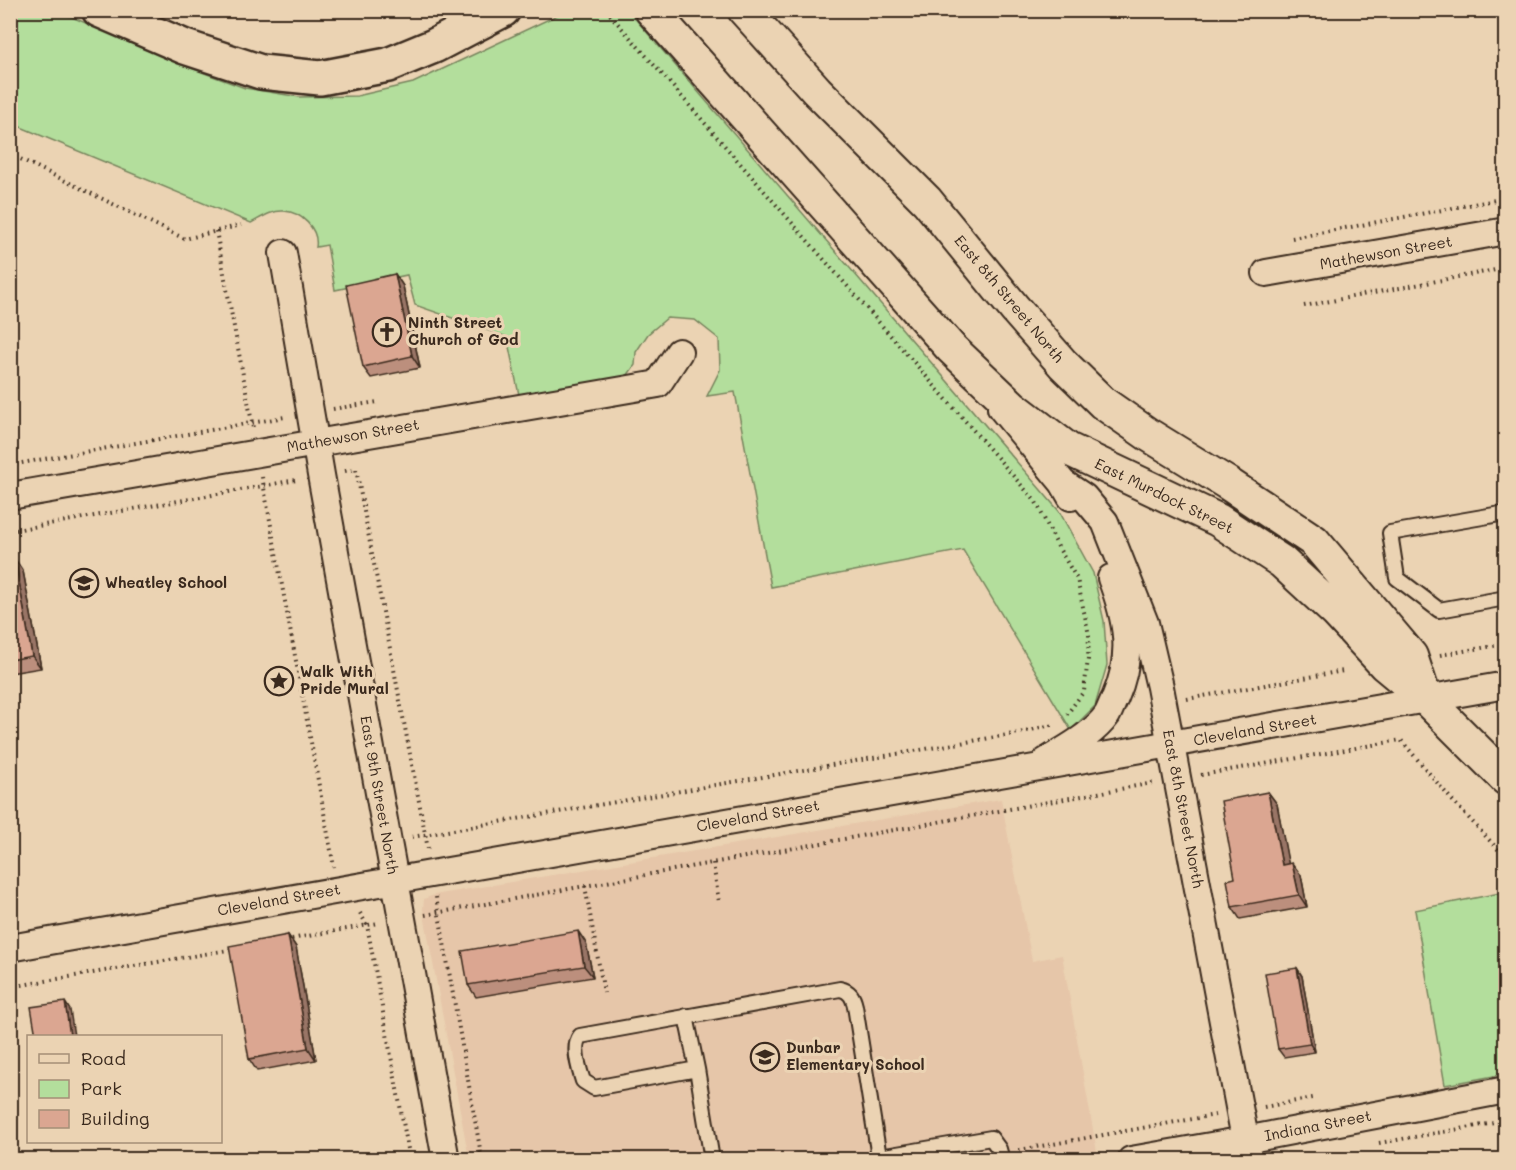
<svg xmlns="http://www.w3.org/2000/svg" width="1516" height="1170" viewBox="0 0 1516 1170" font-family="Mali,sans-serif">
<style>
.built{fill:#e6c6a9}
.green{fill:#b3de9c;stroke:#77845d;stroke-width:1.5}
.lines{fill:none;stroke-linecap:round;stroke-linejoin:round}
.service-casing{stroke:#3b2a1e;stroke-width:18}
.minor-casing{stroke:#3b2a1e;stroke-width:30}
.tertiary-casing{stroke:#3b2a1e;stroke-width:36}
.motorway-casing{stroke:#3b2a1e;stroke-width:38}
.path{stroke:#3b2a1e;stroke-width:4;stroke-dasharray:1.5 4.5;stroke-linecap:butt}
.service{stroke:#ebd3b3;stroke-width:14}
.minor{stroke:#ebd3b3;stroke-width:26}
.tertiary{stroke:#ebd3b3;stroke-width:32}
.motorway{stroke:#ebd3b3;stroke-width:33}
.wall{fill:#bc8f7d;stroke:#3b2a1e;stroke-width:1.5}
.shaded-wall{fill:#997466;stroke:#3b2a1e;stroke-width:1.5}
.building{fill:#dba691;stroke:#3b2a1e;stroke-width:1.5}
.labels{text-anchor:middle;stroke-width:6;stroke-linejoin:round;paint-order:stroke}
.street-label{font-size:15px;fill:#3b2a1e;stroke:#ebd3b3}
.poi-label{font-size:15px;font-weight:bold;fill:#3b2a1e;stroke:#ebd3b3;text-anchor:start}
</style>
<rect width="100%" height="100%" fill="#ebd3b3"/>
<filter id="ink" filterUnits="userSpaceOnUse"><feTurbulence type="fractalNoise" baseFrequency=".0167" numOctaves="2"/><feDisplacementMap in="SourceGraphic" scale="12" xChannelSelector="R" yChannelSelector="G"/><feConvolveMatrix kernelMatrix="1 2 1 2 8 2 1 2 1" color-interpolation-filters="sRGB"/></filter>
<g filter="url(#ink)">
<path class="built" d="M1001 799 1032 961 1062 955 1097 1152 1055 1160 469 1159 423 909 424 899 434 895Z"/>
<path class="green" d="M10 11H58L183 65 245 88 299 97 357 96 413 83 566 11H624L632 15 1059 511 1093 573 1104 621 1107 665 1095 706 1071 730 963 550 771 587 735 392 707 396 720 370 719 339 695 320 667 318 648 334 636 352 635 365 627 376 519 395 507 337 415 305 407 275 335 290 327 245 316 247C319 229 301 212 284 211 272 210 261 218 251 223L11 123Z
M1505 892V1074L1445 1085 1415 910Z"/>
<g class="lines">
<g class="service-casing">
<path id="service" d="M1506 513 1390 533 1397 578 1439 610 1506 598
M686 1016 697 1069
M712 1160 697 1069 594 1088 583 1081C579 1069 572 1046 580 1036L840 989C850 991 853 997 855 1006L879 1157 991 1138 999 1149 1002 1160"/>
</g>
<g class="minor-casing">
<path id="minor" d="M283 253 321 475 446 1160
M1266 273 1506 231
M1001 408 1063 483 1071 497
M1063 483 1084 497 1105 522 1145 623 1160 687 1249 1160
M10 496 658 384 679 352
M1045 762C1065 749 1093 735 1107 715 1110 710 1112 703 1115 698 1134 655 1127 620 1111 578
M10 948 1506 685
M1131 1160 1245 1140 1506 1090"/>
</g>
<g class="tertiary-casing">
<path id="tertiary" d="M651 10 951 348 1013 407 1068 449 1218 520 1282 562 1336 612 1385 665 1426 699 1506 779
M744 10 817 91 927 201 1015 309 1063 364 1103 403 1149 435 1227 483 1314 541 1411 656 1425 698"/>
</g>
<g class="motorway-casing">
<path id="motorway" d="M99 10 185 47 261 72 320 78 388 65 434 46 503 10"/>
</g>
<path class="path" d="M606 10 1036 502 1058 547 1077 579 1089 635 1088 659 1084 691 1065 717
M10 154 185 239 241 225
M216 231 253 428
M1292 238 1506 198
M1304 306 1506 268
M333 409 377 402
M10 465 285 417
M345 471 356 469 428 849
M262 477 334 867
M10 531 296 480
M1440 655 1506 644
M1187 699 1343 671
M1201 775 1401 740 1451 799 1506 858
M412 837 1019 733 1055 724
M713 863 719 902
M585 886 604 993
M436 897 482 1160
M360 913 367 925 410 1160
M425 915 1153 783
M286 940 379 923
M10 987 234 949
M1264 1107 1313 1098
M1379 1143 1506 1121
M1019 1150 1215 1115"/>
<use href="#service" class="service"/>
<use href="#minor" class="minor"/>
<use href="#tertiary" class="tertiary"/>
<use href="#motorway" class="motorway"/>
</g>
<path class="wall" d="M395 274 403 286 420 368 371 378 363 367Z
M10 560 23 571 41 668 10 673Z
M1268 792 1277 804 1288 864 1301 875 1307 907 1240 919 1232 907 1235 878Z
M288 935 296 947 316 1060 257 1071 249 1059Z
M586 943 593 977 476 997 468 985Z
M1297 968 1302 976 1315 1052 1284 1057 1278 1049Z"/>
<path class="shaded-wall" d="M395 274 403 286 420 368 412 356Z
M15 559 23 571 41 668 32 656Z
M1268 792 1277 804 1291 877 1282 865Z
M1292 863 1301 875 1307 907 1299 895Z
M578 931 586 943 593 977 584 966Z
M288 935 296 947 316 1060 308 1048Z
M1297 968 1302 976 1315 1052 1310 1044Z
M65 1002 70 1010 74 1036H70Z"/>
<path class="building" d="M395 274 412 356 363 367 346 285Z
M15 559 32 656 10 660V560Z
M1268 792 1282 865 1292 863 1299 895 1232 907 1227 880 1235 878 1221 801Z
M578 931 584 966 468 985 462 951Z
M288 935 308 1048 249 1059 229 946Z
M1297 968 1310 1044 1278 1049 1265 973Z
M65 1002 70 1036H36L31 1007Z"/>
</g>
<defs>
<g id="church-ring" transform="scale(1.5)"><circle r="9.5" fill="#ebd3b3" stroke="#3b2a1e" stroke-width="1.5"/><path d="M-1.2-6h2.4v3.5h3.3v2.4h-3.3V6h-2.4V-.1h-3.3v-2.4h3.3Z" fill="#3b2a1e"/></g>
<g id="school-ring" transform="scale(1.5)"><circle r="9.5" fill="#ebd3b3" stroke="#3b2a1e" stroke-width="1.5"/><path d="M0-5L7-2L0 1L-7-2ZM-4 1L0 2.5L4 1V4Q0 6-4 4Z" fill="#3b2a1e"/></g>
<g id="sight-ring" transform="scale(1.5)"><circle r="9.5" fill="#ebd3b3" stroke="#3b2a1e" stroke-width="1.5"/><path d="M0-6L1.8-2.2L6-1.7L2.9 1.2L3.7 5.4L0 3.3L-3.7 5.4L-2.9 1.2L-6-1.7L-1.8-2.2Z" fill="#3b2a1e"/></g>
</defs>
<g fill-rule="evenodd">
<use href="#church-ring" x="387" y="332"/>
<use href="#school-ring" x="84" y="583"/>
<use href="#sight-ring" x="279" y="681"/>
<use href="#school-ring" x="765" y="1057"/>
</g>
<g class="labels">
<g class="street-label">
<text transform="translate(1386 253) rotate(-10)" y="5">Mathewson Street</text>
<text transform="translate(1009 299) rotate(50)" y="5">East 8th Street North</text>
<text transform="translate(353 436) rotate(-10)" y="5">Mathewson Street</text>
<text transform="translate(1164 496) rotate(26)" y="5">East Murdock Street</text>
<text transform="translate(1255 730) rotate(-10)" y="5">Cleveland Street</text>
<text transform="translate(379 795) rotate(80)" y="5">East 9th Street North</text>
<text transform="translate(1183 809) rotate(79)" y="5">East 8th Street North</text>
<text transform="translate(758 816) rotate(-10)" y="5">Cleveland Street</text>
<text transform="translate(279 900) rotate(-10)" y="5">Cleveland Street</text>
<text transform="translate(1318 1126) rotate(-11)" y="5">Indiana Street</text>
</g>
<g class="poi-label">
<text x="408" y="328">Ninth Street<tspan x="408" dy="17">Church of God</tspan></text>
<text x="105" y="588">Wheatley School</text>
<text x="300" y="677">Walk With<tspan x="300" dy="17">Pride Mural</tspan></text>
<text x="786" y="1053">Dunbar<tspan x="786" dy="17">Elementary School</tspan></text>
</g>
</g>
<rect width="1516" height="1170" fill="none" stroke="#ebd3b3" stroke-width="36"/>
<rect x="18" y="18" width="1480" height="1134" fill="none" stroke="#3b2a1e" stroke-width="2" filter="url(#ink)"/>
<rect x="27" y="1035" width="195" height="108" fill="#ebd3b3" stroke="#a58f77" stroke-width="1.5"/>
<rect x="39" y="1054" width="30" height="9" fill="#ebd3b3" stroke="#a58f77" stroke-width="1.5"/>
<text x="81" y="1065" font-size="18" fill="#3b2a1e">Road</text>
<rect x="39" y="1080" width="30" height="18" fill="#b3de9c" stroke="#a58f77" stroke-width="1.5"/>
<text x="81" y="1095" font-size="18" fill="#3b2a1e">Park</text>
<rect x="39" y="1110" width="30" height="18" fill="#dba691" stroke="#a58f77" stroke-width="1.5"/>
<text x="81" y="1125" font-size="18" fill="#3b2a1e">Building</text>
</svg>
